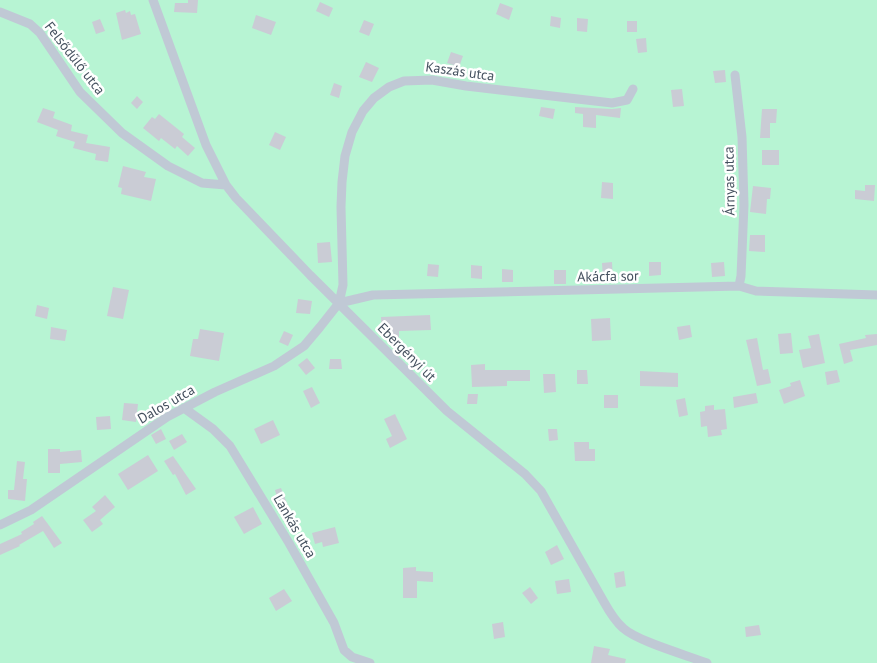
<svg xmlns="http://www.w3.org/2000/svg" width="877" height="663" viewBox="0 0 877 663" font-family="'PT Sans',sans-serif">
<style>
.green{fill:#b7f4d3}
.building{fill:#caccd5}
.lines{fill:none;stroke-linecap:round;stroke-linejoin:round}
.street{stroke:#c0c9d5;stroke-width:9}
.labels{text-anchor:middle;stroke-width:5;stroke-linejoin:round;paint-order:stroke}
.street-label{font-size:14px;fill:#44505e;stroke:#fff}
</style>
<rect width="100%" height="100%" fill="#f1eeee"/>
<path class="green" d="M0 0H877V663H0Z"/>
<path class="building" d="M188 0H198L197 13 174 12 175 3H188Z
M320 2 333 8 329 17 316 11Z
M500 3 513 8 509 20 496 14Z
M125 10 126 13 130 11 131 15 135 14 141 34 122 40 116 13Z
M256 15 276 22 271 35 252 28Z
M551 16 561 18 560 28 550 26Z
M577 18 588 19 587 32 577 31Z
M100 19 105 31 96 34 92 22Z
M364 20 374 24 369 36 359 32Z
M627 21H637V32H627Z
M646 38 647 52 638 53 636 39Z
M451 52 463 56 459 67 447 63Z
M366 62 379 68 372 82 359 77Z
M725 70 726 82 715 83 713 71Z
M334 83 342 86 339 98 330 95Z
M682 89 684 106 673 107 671 90Z
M137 96 143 102 137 109 131 103Z
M541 107 555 109 553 119 539 116Z
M575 107 612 109 621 108 620 118 596 115V128L583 127V114L575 113Z
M43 108 55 112 53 118 72 125 71 131 88 135 86 143 110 147 108 162 95 160 96 154 73 148 75 142 56 136 58 130 37 122Z
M762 109H777L776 123H770V138H760Z
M159 114 184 134 182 137 195 148 188 156 177 146 175 149 161 138 159 141 143 128 152 117 155 119Z
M275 132 286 137 280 150 269 145Z
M762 150H779V165H762Z
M123 166 146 172 144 177 156 179 151 201 121 194 122 188 118 187Z
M602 182 613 183V199L601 198Z
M865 185H875L874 201 855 199V190L865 191Z
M753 186 771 188 770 199H767L766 214 750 212Z
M750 235H765V252L749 251Z
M330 242 332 262 318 263 317 243Z
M612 262 613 279H603L602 263Z
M649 262H661V275L649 276Z
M724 262 725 276 712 277 711 263Z
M428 264 439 265 438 277 427 276Z
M471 265 482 266V279L471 278Z
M502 269 513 270V282H502Z
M554 270H566V284H554Z
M113 287 129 290 123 319 107 316Z
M298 299 312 301 310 314 296 313Z
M37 305 49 308 47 319 35 316Z
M430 315 431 330 399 331V337H388V332H382L381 317Z
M610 318 611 340 592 341 591 319Z
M690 325 692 337 679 340 677 327Z
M51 327 67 330 65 341 50 339Z
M200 329 224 333 219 361 190 356 193 339H198Z
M284 331 293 335 288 346 279 342Z
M791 333 793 353 780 354 778 334Z
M819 334 825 363 803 368 799 350 811 348 808 336Z
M877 334V345L850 350 853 361 844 364 839 344 866 338 865 335Z
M757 338 763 370 768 369 771 383 757 386 746 340Z
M307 358 315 368 306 375 298 365Z
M330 359H341L342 369H329Z
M485 364V370H530V381H507V386L472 387 471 365Z
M577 370H587L588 384H577Z
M837 370 840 382 827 385 825 372Z
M640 371 678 373V387L640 386Z
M543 374H555L556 392 544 393Z
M800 380 805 396 784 404 779 390 791 386 790 383Z
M312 387 320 403 311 408 303 391Z
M756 393 758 403 734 408 733 397Z
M468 394H478L477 404H467Z
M604 395H618V408H604Z
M685 398 688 415 679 417 676 400Z
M124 403 138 404 136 422 122 420Z
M714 405V410L725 409 727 429 721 430 722 435 708 437 707 426 701 427 700 412 705 411V406Z
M395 414 407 439 390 448 386 439 392 436 384 419Z
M110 416 111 429 97 430 96 417Z
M273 420 280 435 261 444 254 429Z
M161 429 166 439 156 444 151 435Z
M548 429H557L558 440 549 441Z
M182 434 187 442 174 450 169 441Z
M574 442H589V449H595V461H575Z
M48 449H60V452L81 450 82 462 60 464V473H48Z
M148 455 158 471 128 490 118 474Z
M173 456 196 489 186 495 175 474 173 475 164 461Z
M17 461 25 462 23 479H27L25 501 8 499V490H14Z
M281 488 296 526 287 528 280 508 278 509 274 499 277 498 275 490Z
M105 495 115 507 100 520 103 524 92 532 83 520 96 511 92 507Z
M253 507 262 524 244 534 234 517Z
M42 516 62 543 54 548 43 531 19 545 20 546 0 555V544L22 534 21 532 34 524 33 522Z
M335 527 339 543 323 547 322 542 315 544 312 533Z
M557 545 564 559 551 565 545 552Z
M416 567V571L433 572V582L417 581V598H403V568Z
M624 571 626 586 616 588 614 573Z
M569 579 571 592 557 594 555 581Z
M530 587 538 598 531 604 522 593Z
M284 589 292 601 276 611 269 598Z
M503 622 505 637 494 639 492 624Z
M759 625 761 635 746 637 745 627Z
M594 646 610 649 608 655 626 659 625 663H591Z"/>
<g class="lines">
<path class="street" d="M153 0 206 145 226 185 236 198 310 275 447 411 525 474 541 491 604 602C609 611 615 621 623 628 637 641 686 655 707 663
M0 12 30 24 40 33 80 92 122 133 168 166 202 183 226 185
M735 75 742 137 744 205 741 276 739 286
M339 303 373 295 739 286 756 291 877 295
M184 408 213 429 230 446 289 543 334 623 344 650 352 657 370 663
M0 525 31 510 167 417 215 392 274 366 304 346 320 327 339 303 343 285 341 207 342 182 345 156 352 132 363 111 374 98 389 87 404 81 432 80 466 86 612 103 627 100 633 89"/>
</g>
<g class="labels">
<g class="street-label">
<text transform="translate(75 58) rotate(52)" y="5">Felsődűlő utca</text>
<text transform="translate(460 71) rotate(8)" y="5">Kaszás utca</text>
<text transform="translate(729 181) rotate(-91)" y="5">Árnyas utca</text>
<text transform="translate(608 276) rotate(-1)" y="5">Akácfa sor</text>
<text transform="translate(407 352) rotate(45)" y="5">Ebergényi út</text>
<text transform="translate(166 404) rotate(-30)" y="5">Dalos utca</text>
<text transform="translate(295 526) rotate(60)" y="5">Lankás utca</text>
</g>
</g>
</svg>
